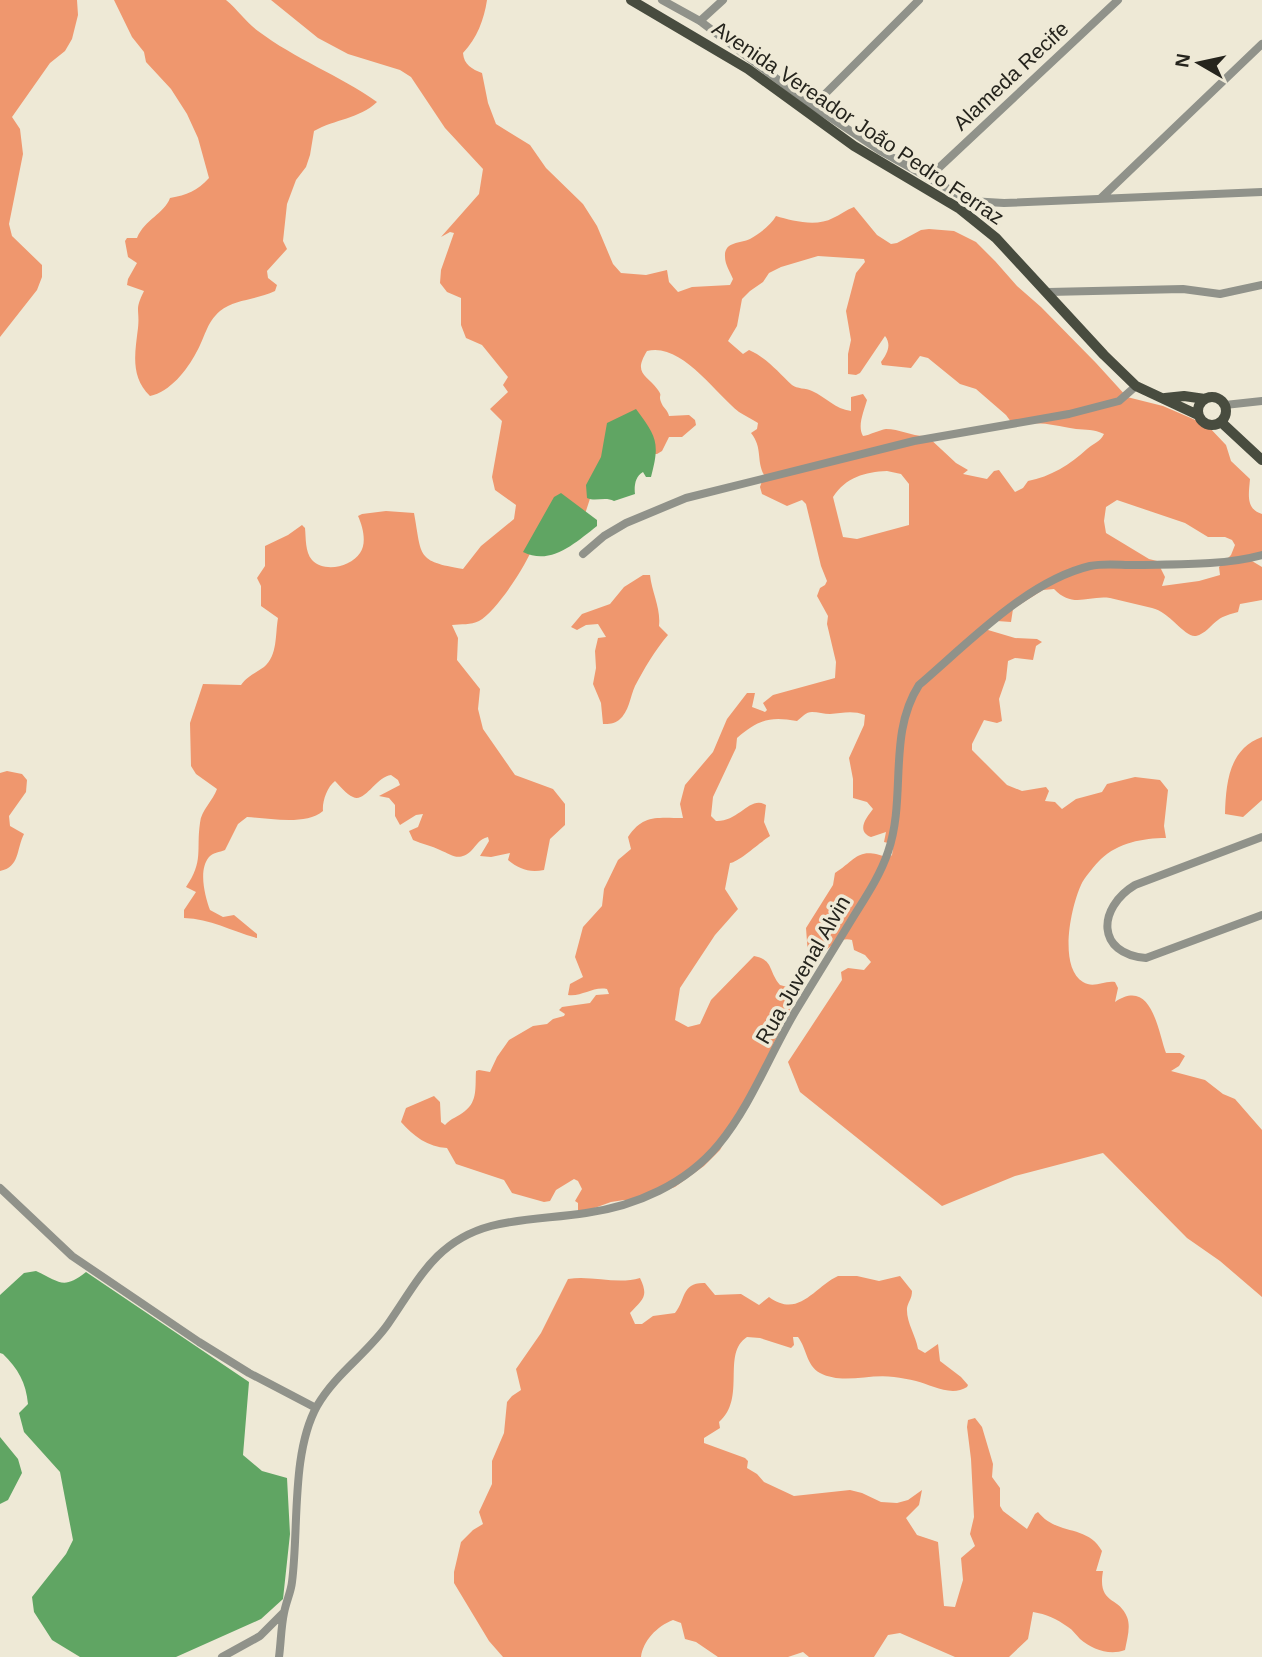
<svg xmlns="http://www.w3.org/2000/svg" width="1262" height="1657" viewBox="0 0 1262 1657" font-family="Arial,sans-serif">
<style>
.forest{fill:#ef976e;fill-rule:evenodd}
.water{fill:#60a563}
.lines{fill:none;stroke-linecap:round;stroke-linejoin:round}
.minor{stroke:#90928a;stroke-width:8}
.major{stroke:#484c3f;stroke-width:10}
.labels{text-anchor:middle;stroke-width:7;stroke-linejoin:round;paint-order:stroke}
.street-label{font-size:21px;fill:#25241d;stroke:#eee9d6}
</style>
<rect width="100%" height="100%" fill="#eee9d6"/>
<path class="forest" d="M0 0H77L78 15 72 39 65 51 50 63 12 117 20 129 23 154 9 224 12 236 42 265V277L37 290 0 337Z
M114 0H226C238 10 246 22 258 31 295 59 339 75 377 102 359 119 335 119 314 131L310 155 306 167 296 180 287 204 283 241 287 249 267 271 268 278 277 285 275 291C256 300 235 299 220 311 206 323 205 338 196 353 187 370 170 392 150 396 130 377 135 353 138 328 140 308 134 311 144 291L127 285 128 279 137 263 128 257 125 241 127 238H137C145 219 164 214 170 198 187 195 197 191 209 178L198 138 187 114 171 89 146 62 144 52 132 37Z
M271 0H487C484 20 477 38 463 53 464 65 472 69 482 73L488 103 496 124 530 145 546 168 583 204 597 226 613 264 621 273 646 275 667 270 669 282 678 292 692 287 730 285 733 279C730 272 725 264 725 257 724 241 740 244 750 239 759 234 771 225 776 216 792 221 817 227 833 218 840 215 846 210 854 207L877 235 891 244 897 243 921 230 929 229 954 231 976 242 995 261 1017 286 1041 307 1096 363 1127 397 1163 406 1207 425 1226 445 1231 461 1250 479C1249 493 1245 509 1262 514V555L1252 561 1262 567V600L1240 604 1238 612C1231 614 1223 616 1218 620 1211 625 1205 634 1196 636 1185 638 1170 612 1152 608 1138 605 1124 601 1110 598 1088 595 1073 609 1054 589L1043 590 1013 609 1011 622 997 621 986 627 988 630 1015 638 1037 639 1042 642 1036 646 1033 660 1015 658 1008 661 1006 679 999 699 1002 721 997 723 984 720 972 744V750L1007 785 1022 791 1046 787 1049 791 1045 801 1055 802 1062 809 1076 799 1102 792 1107 784 1135 777 1160 780 1168 790 1164 826 1166 838C1143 838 1118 843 1101 859 1095 865 1084 878 1081 885 1071 907 1058 967 1083 982 1094 989 1104 980 1115 982L1118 988 1115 1002C1152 977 1158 1032 1166 1053H1180L1185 1056 1179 1066 1171 1071 1205 1080 1223 1094 1235 1099 1262 1130V1297L1220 1261 1187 1238 1103 1153 1015 1176 942 1206 800 1092 788 1062 842 980 841 972 848 968 864 970 871 962 865 955 854 950 852 940C834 935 827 958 808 955L806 928 833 885 835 873C857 859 858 846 888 858L892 855 894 841 888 843 884 842 886 832 871 837C856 831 866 818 873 809L867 802 853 798V779L849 758 864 725 865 715C853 710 842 713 830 714 824 714 818 712 812 712 806 712 802 717 797 721 769 716 758 720 737 738L736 748 713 797 711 816 716 821C739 822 750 795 766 805L764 822 770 836C759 843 739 862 730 863L725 889 738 909 715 935 680 988 675 1020 688 1027 700 1024 711 1000 754 956C774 960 768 971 780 985L791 988 801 984 803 989 791 1007 748 1098 720 1150 704 1166 675 1187 637 1201 624 1200 611 1202 578 1214V1203L575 1201 582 1189 578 1181 574 1179 556 1190 550 1201 544 1202 512 1193 504 1180 456 1164 447 1148C428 1147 413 1136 401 1122L406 1108 434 1096 440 1102 441 1122 445 1125C451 1118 458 1117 465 1111 478 1101 475 1086 476 1071L479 1070 490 1072 497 1057 509 1040 533 1026 547 1024 553 1019 564 1016 565 1014 559 1010 562 1007 590 1003 596 995 609 994 607 989C593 986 582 997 568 995L570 984 583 977 575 957 583 927 602 906 604 889 618 860 631 849 628 837C643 814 658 818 683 818L680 804 685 785 713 752 727 719 747 693H755L752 707 765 712 767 710 763 703 773 695 835 678 836 662 827 624 828 616 817 596 820 588 825 585 827 581 821 566 806 504 802 500 787 506 762 494 760 487 764 475C756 460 763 448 751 433L757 429 758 423C752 419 745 416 739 412 715 393 681 342 647 351 633 374 646 374 658 390 663 397 658 394 661 402 663 408 668 410 669 416L689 415 695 420 696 425 682 437H669L662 451 657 454H648L600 468 585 514 533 546C528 563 496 612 479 621 471 625 461 624 452 625L458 638 457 660 480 689 478 709 483 729 515 775 553 789 565 804V825L550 839 544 870C529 873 519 869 508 860L510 853 491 857 480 856 489 841 488 837C479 839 477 845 471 851 459 862 452 855 440 850 432 846 422 844 413 840L409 831 418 827 423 814 416 815 400 825 395 816V805L389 798 379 796 400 785 398 780 391 775C376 777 365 803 353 797 346 794 340 786 335 781 327 787 322 802 323 811 305 826 269 818 247 817L238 824 225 850C220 852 212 853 209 857 198 870 205 896 210 910L223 917 234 915 257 934V938C231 931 211 919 184 918V910L196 892 186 887C204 861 196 850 200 823 201 810 213 801 217 789L196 774 191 766 190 723 203 684 241 685C247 676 256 673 264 667 278 655 275 635 278 618L261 606V586L257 578 265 566V546L288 535 302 525 305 528C306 538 305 552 312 560 324 573 351 567 360 553 367 543 363 527 358 516L362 514 386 511 414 513C422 557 416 561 463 569L481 546 514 519 516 505 495 490 492 477 502 421 490 409 508 392 503 385 508 377 482 345 466 338 461 325V298L447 292 440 283 441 270 454 233 450 232 441 237 479 194 483 169 445 128 411 77 400 70 348 54 318 38ZM818 256 864 259 865 262 856 273 846 311 851 340 848 354V374L856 375 860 373 885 336C892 345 887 354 881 362L882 365 911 368 920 356 928 358 960 384 976 389 1006 415 1014 426C1040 420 1051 425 1076 429 1086 430 1094 429 1104 434 1100 442 1094 443 1087 449 1071 464 1050 477 1028 481L1023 488 1015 492 999 470 994 471 987 479 963 474 968 470 956 463 927 436C913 437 900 429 886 429 879 430 870 435 863 436 857 426 864 411 867 400L863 394 851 397V411C835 409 826 397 812 391 806 388 797 389 792 385 778 372 767 358 749 350L743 354 728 341 737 326 742 299 750 291 763 282 769 273 781 267ZM887 471 901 474 909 484V525L857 539 843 537 833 497C846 477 865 472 887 471ZM1117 500 1185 523 1208 537H1225L1232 540 1235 545 1231 555 1219 567 1220 575 1199 581 1162 586 1165 577 1157 561 1149 559 1106 533 1104 521 1106 507Z
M643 575H650C652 593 661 608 659 626L668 635C655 650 644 669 635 686 630 697 629 712 619 720 614 724 609 724 603 724L601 703 593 684 596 668 595 651 598 638 606 637 598 624 586 625 577 630 571 627 582 614 610 604 624 587Z
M1262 737V800L1243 817 1225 814C1226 782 1229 749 1262 737Z
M7 771 22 774 27 780 26 792 9 816 10 826 24 834C16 850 20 867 0 871V773Z
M838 1276H857L879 1281 900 1276 912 1291C912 1299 908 1302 907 1308 906 1322 916 1336 918 1349L925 1353 938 1344 940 1361 961 1377 968 1385 967 1387C951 1397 932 1385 916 1381 909 1379 901 1378 894 1377 870 1373 843 1385 820 1373 806 1365 807 1349 798 1337H793L794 1345 791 1348 760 1338 747 1337C721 1354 747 1398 719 1422L720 1428 704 1438V1443L745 1458 748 1461 747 1468 757 1474 764 1482 794 1496 850 1490 862 1493 881 1502 897 1503 908 1500 922 1490 919 1505 906 1518 917 1535 938 1542 944 1606 955 1607 963 1580 961 1558 975 1546 970 1534 974 1517 971 1459 967 1427 968 1420 975 1418 982 1427 993 1464 992 1477 1000 1488V1506L1003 1511 1027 1529 1035 1514 1038 1512C1057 1536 1087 1524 1102 1551L1096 1571H1103C1097 1605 1119 1596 1127 1617 1131 1627 1127 1639 1125 1650 1109 1656 1092 1649 1080 1639 1076 1635 1073 1630 1068 1627 1057 1619 1046 1614 1033 1612L1028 1639 1009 1657H955L900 1633 888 1635 874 1657H809L803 1652 788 1657H718L696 1642 685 1639 681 1623 673 1620C657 1626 643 1641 641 1657H503L489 1641 454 1583V1572L461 1542 473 1530 483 1524 479 1512 492 1484V1461L504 1433 507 1402 512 1396 521 1390 516 1369 541 1333 568 1279C592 1275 617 1285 640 1278 649 1297 643 1299 630 1313L635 1324H642L653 1316 675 1313C686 1300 681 1282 705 1283L715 1295 741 1294 759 1305 769 1297C799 1319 814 1287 838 1276Z"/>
<path class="water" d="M636 409C657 437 660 443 651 477H646L643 472C635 476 634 487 635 494L614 501C605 496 596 502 587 498L586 485 601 457 607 423Z
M561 493 597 520V526C575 543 551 566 523 552L554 497Z
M36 1271C60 1282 63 1290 86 1272L249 1382 243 1455 262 1471 287 1478 290 1534 283 1599 261 1619 176 1657H80L52 1640 34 1612 32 1597 66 1554 73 1540 60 1472 24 1432 19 1413 28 1404C26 1382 18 1369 3 1354L0 1353V1295L24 1273Z
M0 1437 18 1459 22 1473 8 1500 0 1504Z"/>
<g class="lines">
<path class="minor" d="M662 0 700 21 813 106 879 150 970 201 1004 203 1262 192
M700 21 723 0
M813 106 919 0
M928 178 1118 0
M1101 198 1262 44
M1048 292 1183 289 1220 294 1262 285
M1225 405 1262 401
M583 554 604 536 626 523 686 498 914 441 1069 414 1119 401 1136 386
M1262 837 1135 885C1097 908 1096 954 1146 958L1262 915
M0 1188 72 1256 199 1342 249 1373 316 1408
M222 1657 260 1636 284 1612
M279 1657C281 1642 281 1627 284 1613 286 1602 291 1592 292 1582 299 1528 291 1453 317 1406 336 1373 367 1354 388 1324 418 1281 435 1241 491 1226 522 1218 554 1218 586 1213 636 1206 686 1184 719 1144 751 1105 769 1056 795 1012 814 981 833 950 852 919 865 898 880 876 888 852 907 797 887 735 919 685 967 644 1027 581 1090 566 1104 563 1120 565 1133 565 1175 564 1221 566 1262 555"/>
<path class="major" d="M631 0 748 69 854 146 960 209 996 238 1104 355 1136 386 1198 415
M1198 411a14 14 0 1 1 28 0a14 14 0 1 1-28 0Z
M1165 398 1184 396 1205 399
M1221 422 1262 460"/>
</g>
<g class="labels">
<g class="street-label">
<text transform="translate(1011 76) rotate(-43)" y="7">Alameda Recife</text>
<text transform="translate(858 123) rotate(34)" y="7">Avenida Vereador João Pedro Ferraz</text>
<text transform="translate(803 970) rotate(-60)" y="7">Rua Juvenal Alvin</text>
</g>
</g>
<g transform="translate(1199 63) rotate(279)" stroke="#eee9d6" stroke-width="5" paint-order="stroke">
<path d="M0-5L12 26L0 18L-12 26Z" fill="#25241d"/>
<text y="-10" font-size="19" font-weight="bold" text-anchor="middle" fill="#25241d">N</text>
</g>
</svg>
